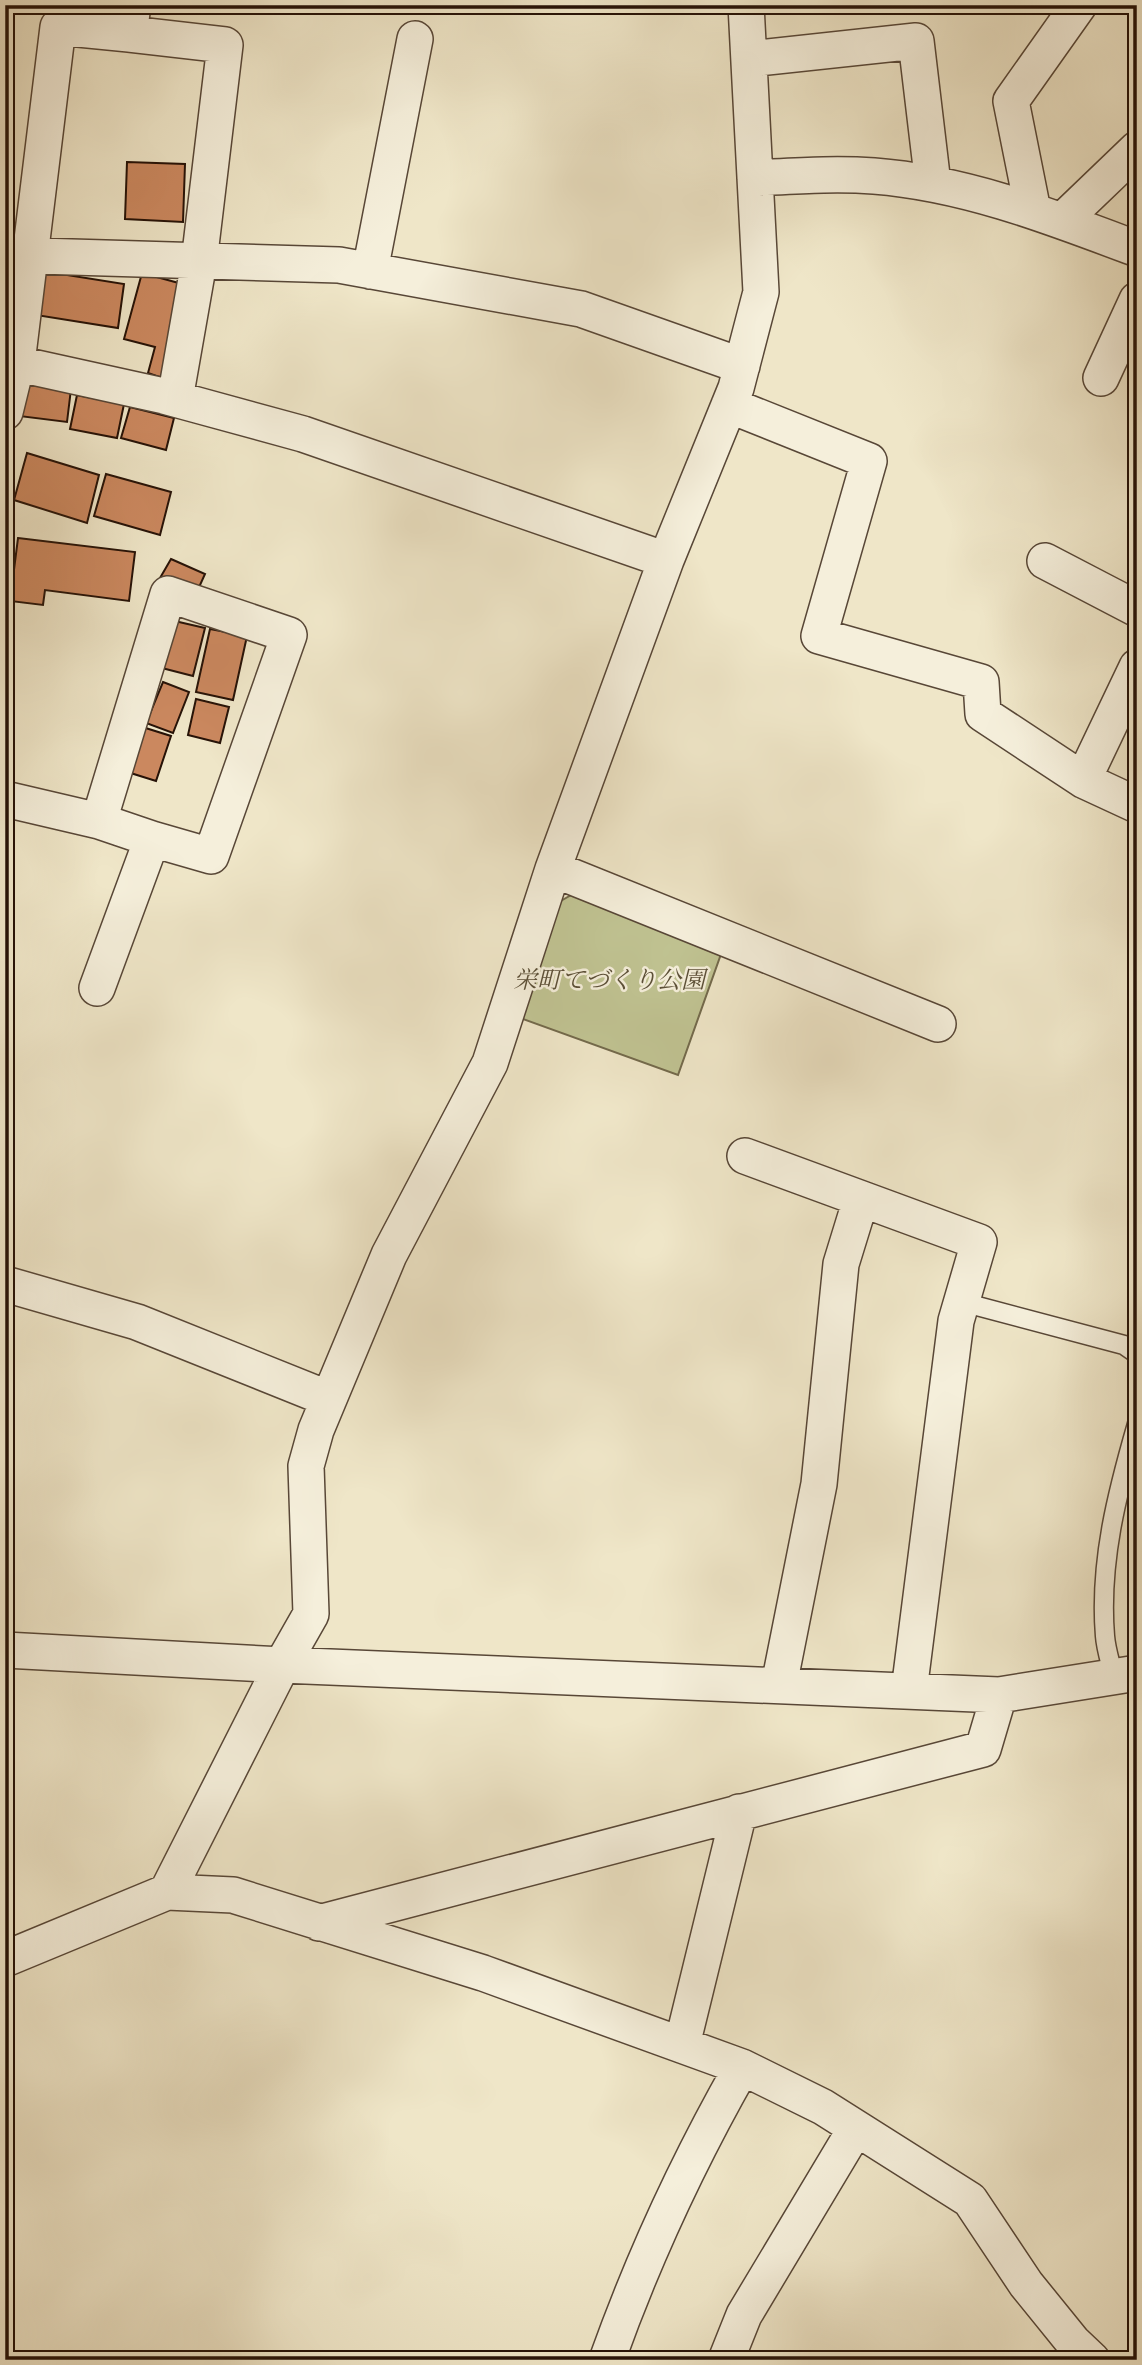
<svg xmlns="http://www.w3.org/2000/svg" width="1142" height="2365" viewBox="0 0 1142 2365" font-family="'IM FELL English','Noto Serif JP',serif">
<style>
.green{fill:#c0c392;stroke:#736a4c;stroke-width:2}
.building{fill:#cb885f;stroke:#261207;stroke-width:2}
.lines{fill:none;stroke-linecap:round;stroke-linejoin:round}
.service-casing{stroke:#584737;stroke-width:21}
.minor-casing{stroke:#584737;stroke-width:38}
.service{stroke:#f5efdb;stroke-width:18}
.minor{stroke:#f5efdb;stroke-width:35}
.labels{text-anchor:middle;stroke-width:5;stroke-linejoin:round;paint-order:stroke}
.park-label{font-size:24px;font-style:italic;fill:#5c5038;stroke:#f5efdb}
</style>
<rect width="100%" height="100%" fill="#efe6c8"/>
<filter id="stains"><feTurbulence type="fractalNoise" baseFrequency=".00286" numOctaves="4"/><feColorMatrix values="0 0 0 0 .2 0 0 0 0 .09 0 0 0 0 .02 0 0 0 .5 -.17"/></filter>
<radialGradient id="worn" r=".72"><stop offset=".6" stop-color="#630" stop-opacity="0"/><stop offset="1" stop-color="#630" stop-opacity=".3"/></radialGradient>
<path class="green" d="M573 894 721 954 678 1075 520 1018 559 902Z"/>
<path class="building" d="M127 162 185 164 183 222 125 219Z
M42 271 124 284 118 328 36 315Z
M142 273 186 285 162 378 148 373 155 347 124 339Z
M23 384 71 389 67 422 19 416Z
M77 395 124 404 117 438 70 429Z
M130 407 174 418 166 450 121 438Z
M27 453 99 475 87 523 14 500Z
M106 474 171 492 160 535 94 516Z
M18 538 135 552 129 601 45 590 43 605 10 601Z
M171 559 205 574 196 594 160 578Z
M166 619 205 628 193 676 154 666Z
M210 629 247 636 233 700 196 692Z
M163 682 189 692 173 733 146 723Z
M196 699 229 707 220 743 188 735Z
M136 725 171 736 156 781 121 770Z"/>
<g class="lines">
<g class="service-casing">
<path id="service" d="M962 1302 1124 1345 1137 1354
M1114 1678C1111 1664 1106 1650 1105 1636 1099 1563 1117 1493 1137 1424"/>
</g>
<g class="minor-casing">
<path id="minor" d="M129 34 225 45 199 262 175 399
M750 59 916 41 933 184
M755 178C795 176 834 173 874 176 965 183 1052 217 1137 249
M1033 211 1011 101 1079 5
M1062 221 1137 149
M5 255 339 265 581 309 742 366
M370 271 415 39
M5 361 164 396 303 434 666 560
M1101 378 1137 300
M729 405 869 461 819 636 981 682 983 714 1083 780 1137 805
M5 412 17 363 58 27 129 34 133 5
M1045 561 1137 609
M1083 780 1137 667
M5 799 99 821 168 594 289 635 211 856 152 839 97 988
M99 821 152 839
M553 869 938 1024
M745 1156 979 1242 956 1321 909 1691
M5 1284 137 1322 329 1399
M5 1650 282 1665 999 1695 1137 1673
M779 1685 819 1484 841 1264 861 1199
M167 1892 282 1665 311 1614 306 1466 316 1430 389 1255 490 1063 553 869 666 560 736 388 761 292 746 5
M319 1923 983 1749 999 1695
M5 1959 167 1892 233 1895 483 1973 742 2067 823 2107 970 2200 1026 2284 1073 2342 1092 2360
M682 2045 739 1812
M607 2360C643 2259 689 2160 742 2067
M726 2360 744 2315 856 2128"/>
</g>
<use href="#service" class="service"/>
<use href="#minor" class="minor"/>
</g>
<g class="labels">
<g class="park-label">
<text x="609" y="988">栄町てづくり公園</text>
</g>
</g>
<rect width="1142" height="2365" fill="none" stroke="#efe6c8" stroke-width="28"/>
<rect x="7" y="7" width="1128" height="2351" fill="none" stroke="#261207" stroke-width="3.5"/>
<rect x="14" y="14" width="1114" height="2337" fill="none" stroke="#261207" stroke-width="2"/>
<rect width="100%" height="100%" filter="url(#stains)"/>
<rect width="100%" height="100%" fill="url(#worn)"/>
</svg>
